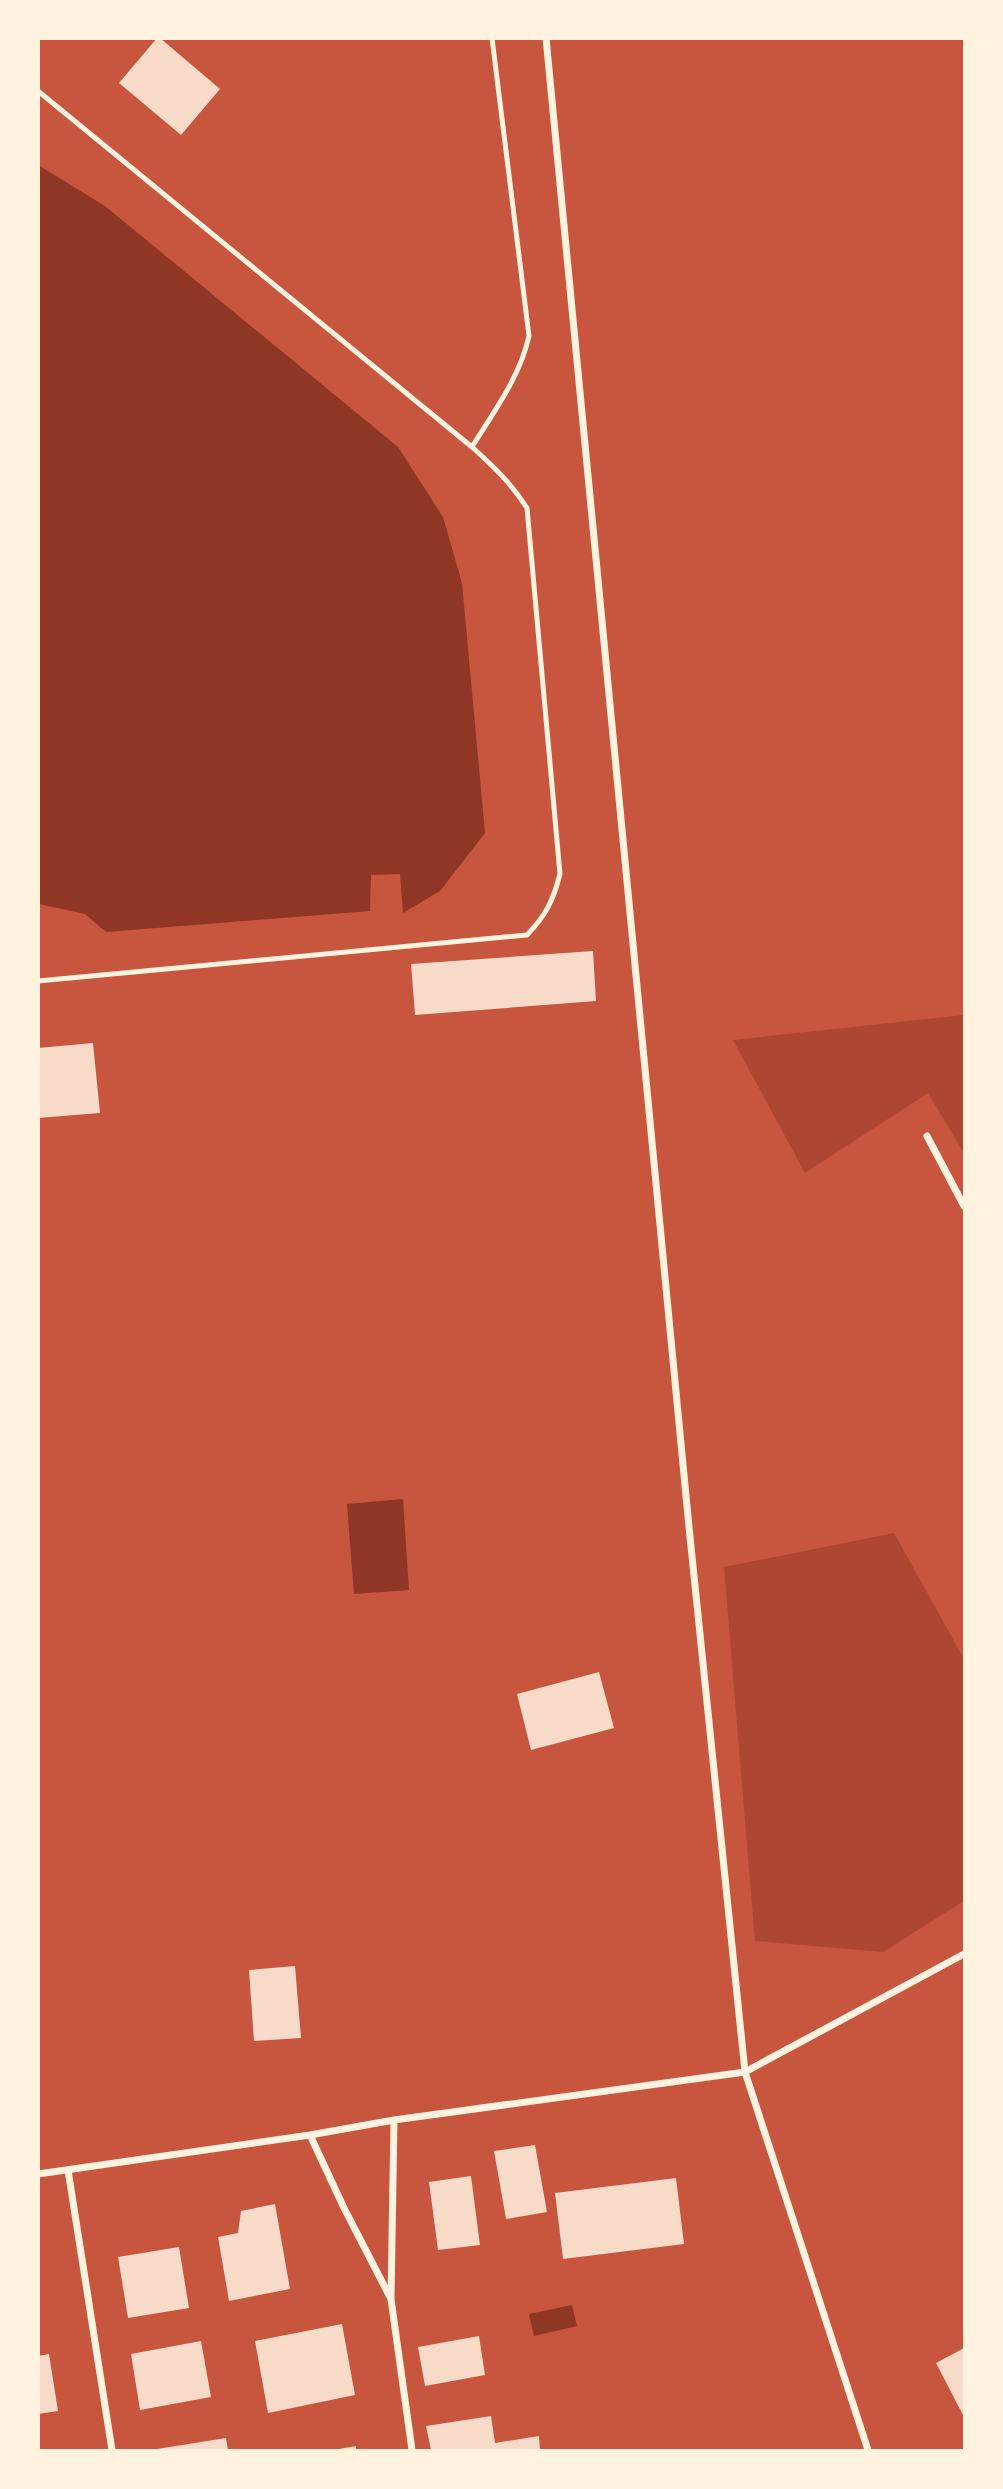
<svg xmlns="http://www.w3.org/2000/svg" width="1003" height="2489" viewBox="0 0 1003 2489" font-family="Arial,sans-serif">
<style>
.green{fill:#ae4732}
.water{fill:#8f3625}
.building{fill:#f7dbc8}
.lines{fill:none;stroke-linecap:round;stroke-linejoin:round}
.service{stroke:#fff3e0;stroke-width:5}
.minor{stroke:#fff3e0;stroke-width:7}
</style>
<rect width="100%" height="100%" fill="#c8553d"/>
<path class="green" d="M964 1015V1153L928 1093 805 1173 733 1040Z
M894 1533 964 1659V1901L883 1952 755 1941 724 1567Z"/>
<path class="water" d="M38 165 105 206 398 447 443 517 462 583 485 833 440 891 403 913 400 874 371 875 370 911 106 932 85 914 39 904Z
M403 1499 409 1590 354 1594 347 1504Z
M572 2305 577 2326 534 2336 529 2314Z"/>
<path class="building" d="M157 38H160L220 89 181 135 119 83Z
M593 951 596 1001 415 1015 411 964Z
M93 1043 100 1113 38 1118V1048Z
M599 1672 614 1728 531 1750 517 1694Z
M295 1966 301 2038 254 2041 249 1970Z
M535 2145 547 2212 506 2219 494 2151Z
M471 2176 480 2245 438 2250 429 2182Z
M676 2178 684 2244 563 2259 555 2193Z
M275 2204 290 2289 229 2301 218 2237 238 2233 241 2211Z
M179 2247 189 2308 128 2318 118 2257Z
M342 2324 355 2395 268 2413 255 2341Z
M479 2336 485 2375 425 2386 418 2347Z
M201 2341 211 2397 140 2410 131 2354Z
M964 2348V2417L936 2363Z
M49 2354 58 2411 38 2414V2356Z
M491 2416 495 2443 539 2436 540 2450H431L426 2426Z
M226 2438 228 2450H157V2449Z
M356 2446V2450H339V2449Z"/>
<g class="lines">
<path class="service" d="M38 91 472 447C494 467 511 483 527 508L560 874C553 901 546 915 527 935L38 981
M472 447C494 411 520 377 529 336L492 38"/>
<path class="minor" d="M546 38 689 1527 745 2072 868 2450
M927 1136 964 1206
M310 2135 344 2208 391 2299 412 2450
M68 2170 112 2450
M38 2174 310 2135 394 2120 745 2072 964 1954
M391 2299 394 2120"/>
</g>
<rect width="1003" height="2489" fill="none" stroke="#fff3e0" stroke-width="80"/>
</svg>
